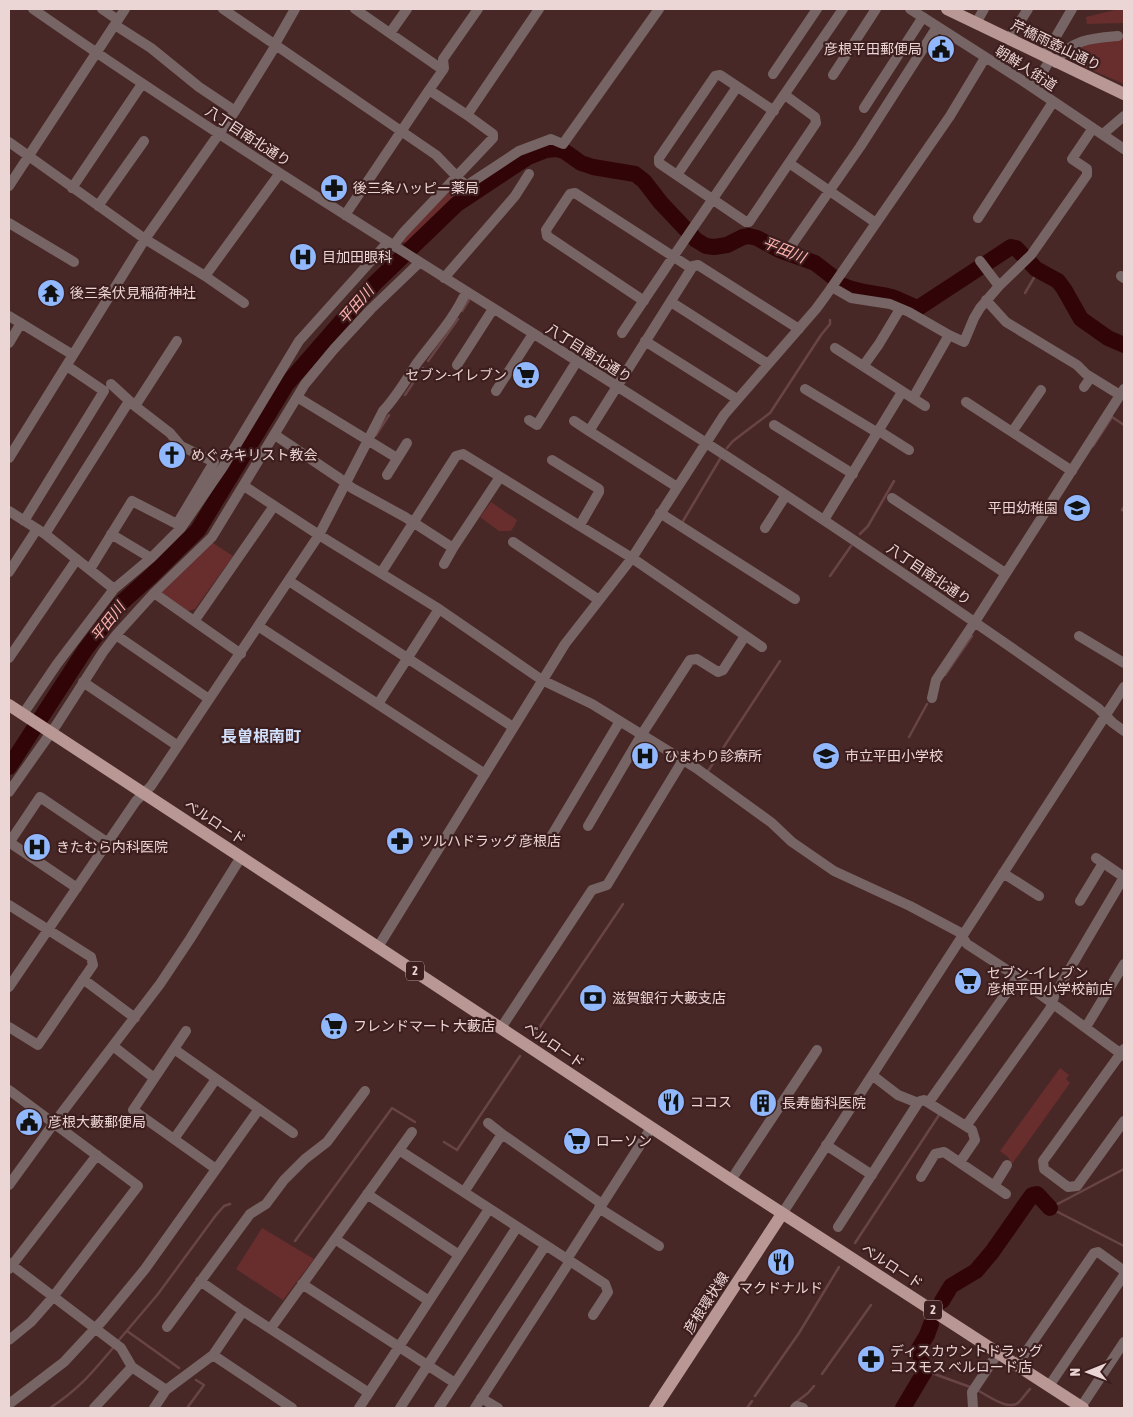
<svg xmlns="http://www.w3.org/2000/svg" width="1133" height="1417" viewBox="0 0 1133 1417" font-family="'Asap Condensed','Noto Sans JP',sans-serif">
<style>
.green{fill:#682d2d}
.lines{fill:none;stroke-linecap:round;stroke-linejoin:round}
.stream{stroke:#694446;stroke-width:2.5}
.river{stroke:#310508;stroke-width:16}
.minor{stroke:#766564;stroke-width:10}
.major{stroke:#b99795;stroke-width:12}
.labels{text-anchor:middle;stroke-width:4.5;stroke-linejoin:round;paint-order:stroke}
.shield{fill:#3d1e1e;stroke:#b89f9e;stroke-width:1}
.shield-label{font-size:12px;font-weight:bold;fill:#ecd6d5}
.street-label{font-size:14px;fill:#ecd6d5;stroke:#3d1e1e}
.poi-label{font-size:14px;fill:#ecd6d5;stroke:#3d1e1e;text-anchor:start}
.water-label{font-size:15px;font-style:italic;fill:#ffb4b0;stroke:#3d1e1e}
.quarter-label{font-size:16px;font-weight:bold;fill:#d2e1fc;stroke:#3d1e1e}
</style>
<rect width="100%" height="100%" fill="#482827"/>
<path class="green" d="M1119 9H1124V23L1087 24 1086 17Z
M1124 36V84L1085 67 1073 56 1084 43 1102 38Z
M457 180 465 189 408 243 403 242 402 239Z
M491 502 517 520 515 525 511 531H499L480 517Z
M210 541 233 556 195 609 188 611 162 594V591Z
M1060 1068 1069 1075 1066 1079 1070 1083 1012 1164 1008 1157 1000 1151Z
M262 1228 314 1259 283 1300 236 1269Z"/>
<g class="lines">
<path class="stream" d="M826 279 830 274
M1025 293 1035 276 1038 269
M462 311 469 300
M428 361 458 319
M421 371 423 368
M405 395 413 383
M376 435 389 415
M1093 446 1112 417 1124 425
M727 448 733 441 770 413 821 335 830 324V320
M1124 507 1122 510 1124 511
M683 521 720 459
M860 534 868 526 894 481
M830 576 851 546
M945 675 972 636
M909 737 927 704
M708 771 780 661
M535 1034 623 904
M444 1142 457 1150 520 1056
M1124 1169 1050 1208 1124 1246
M295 1241 392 1108 415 1122
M855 1243 939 1115
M127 1331 179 1368
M119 1340 158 1294 216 1215 224 1206 230 1204
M923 1373 929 1372 970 1387
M822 1374 871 1305
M977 1390C987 1395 1009 1412 1019 1402 1023 1398 1026 1393 1030 1389
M755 1396 799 1333 839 1267
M795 1403 808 1393 814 1386
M50 1408C78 1390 92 1373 113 1348
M187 1408 204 1385 196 1380
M747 1408 752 1401"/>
<path class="river" d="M844 286C860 293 876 293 892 297 901 300 909 305 918 308L1011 247 1016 248 1036 269 1058 281 1064 289 1081 319 1108 338 1124 345
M9 767 85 650 120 604 150 577 198 530 286 385 374 284 457 204 528 157 546 150 556 149 564 151 581 163 593 167 635 174 644 181 661 203 696 240 706 246 714 247 727 245 743 237 749 236 757 238 779 250 815 263 833 277
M942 1301 951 1286 976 1271 992 1252 1032 1195 1037 1194 1050 1208
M903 1408 925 1371 918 1350 927 1335 931 1324"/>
<path class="minor" d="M33 9C250 160 477 296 700 439 835 526 967 616 1098 708L1113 723 1124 731
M102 9 118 20
M223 9 436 155 466 186 519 151 551 139 563 144 659 9
M355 9 443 70 444 68 443 59 478 9
M910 9 1023 81 1124 149
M976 23 984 9
M115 25 151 48 199 87 235 111
M390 33 407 9
M1009 39 1028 9
M275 44 295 9
M1044 57 1072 9
M1056 63C1069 39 1094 38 1118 36
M773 74 817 9
M833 75 876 9
M1033 88 1050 60
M429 90 443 70
M864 108 923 17
M774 111 720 75 715 76 659 158V163L746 222H749L816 123 815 117 785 95
M1103 134 1124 116
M9 142 145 239 205 276 280 173
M789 163 876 223
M677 175 737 87
M9 186 125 9
M72 188 142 84
M98 206 144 141
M345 215 429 90 467 115
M978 218 1053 102
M9 223 74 262
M393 246 403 233 493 138V134L467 115 539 9
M791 246 860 147 937 27
M980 261 999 286
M205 276 244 303
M1121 276 1124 278
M444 278 515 196 529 174
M832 287 851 298 890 304 909 312 949 335 964 342 974 318 980 308 999 286 1031 255 1087 175V169L1072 159 1093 128
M986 300 1006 322 1077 365 1086 374 1120 395
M644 301 547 236 546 230 570 194 575 193 691 268
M671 302 768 364
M9 316 73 355
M622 333 673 257 843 9
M645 341 737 399
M9 343 21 323
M835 348 925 406
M457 365 493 309
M864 365 879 344 900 309
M111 384 135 406
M1084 387 1091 377
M805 389 878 433
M496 391 533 334
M297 397 397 458
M913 398 949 335
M966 402 1072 471
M529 420 537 425 577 361
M574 421 589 431
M774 425 853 474
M879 431 909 450
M1012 432 1041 390
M275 435 339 478 352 488 405 517 453 548 500 477
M9 458 145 239 235 111 276 45
M552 460 599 489V492L580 525
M387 475 407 443
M244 486 319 535 439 609 542 680 592 704 696 768 772 823 792 842 834 871 910 906 959 932 967 944 1007 970 1124 1056
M677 487 589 431 693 266 698 265 799 329
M892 498 1005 573
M9 511 45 534 114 589
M660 513 795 599
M824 520 902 392
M24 521 104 391 67 366
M765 528 786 495
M45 534 126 406 131 402
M111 534 151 558
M513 542 599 600
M444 564 453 548
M90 569 132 501 177 524 214 462 181 446 170 433 135 406 177 341
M9 572 37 529
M381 573 456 456 463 454 632 558 762 647
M289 581 513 727
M154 593 241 654
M195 620 274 506
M258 626 485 774
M116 635 209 699
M1079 636 1124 663
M9 658 77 559
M83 682 178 746
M932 698 936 680 978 617 1124 389
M378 704 439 609
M23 714 57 664 114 589 151 558 181 528 223 467 299 341 388 242
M9 792 57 724 103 652 116 635 154 593 212 537 305 384 334 349 371 309 420 262
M588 826 642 734 690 660 697 659 718 672 723 670 745 636
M549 840 620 721
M9 842 77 888
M9 843 40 797 108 843
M1096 858 1124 877
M1003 873 1039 896
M1080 901 1103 863
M9 905 91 957 93 965 38 1045 9 1027
M378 947 565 644 632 558 724 415 816 309 827 294 950 116 985 58
M83 979 135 1018
M9 987 136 801 151 786 319 535 383 411C397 396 406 380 417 363 434 340 454 319 466 292
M1086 1027 1124 964
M501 1028 592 890 607 885 683 760
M186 1031 133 1110 216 1169
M113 1046 154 1078
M174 1049 293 1133
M1124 1049 1043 1161 1044 1169 1068 1187 1077 1186 1124 1121
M872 1075 898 1095 918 1103 920 1101 924 1100 972 1130 975 1140 960 1162
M9 1090 138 1186 53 1297 31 1322 9 1340
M929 1102 1017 978
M488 1123 502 1134
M966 1126 1050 1009 1055 994 1124 877
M174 1139 216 1079
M826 1145 872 1175
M399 1150 567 1259 651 1128
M921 1177 935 1154 944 1152 1006 1194
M731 1180 817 1050
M9 1185 54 1123 160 984 190 939 241 857
M994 1186 1007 1165
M464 1192 502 1134 602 1204
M367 1194 459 1255
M599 1208 659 1246
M782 1214 1124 687
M838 1227 918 1103
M335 1239 429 1301
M567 1259 605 1284 608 1292 593 1315
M9 1263 121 1348 132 1367 166 1390
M9 1269 97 1155
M200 1281 243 1311 369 1393
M302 1284 455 1383
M167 1327 250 1214 266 1204 284 1180 305 1159 327 1142 365 1091
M271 1328 412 1132
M213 1355 292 1408
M1017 1365 1094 1253 1098 1252 1123 1270 1124 1274
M1049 1386 1124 1275
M481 1398 498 1408
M9 1404 64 1362 103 1320 145 1269 259 1109
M1081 1407 1124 1342
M94 1408 132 1367
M154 1408 166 1390 213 1355 243 1311
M359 1408 489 1209
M400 1408 517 1227
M439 1408 545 1246
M475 1408 570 1261
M795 1408 797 1406 803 1408
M973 1408 972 1392 998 1353"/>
<path class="major" d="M947 9 1124 94
M9 705 308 901 731 1180 1083 1408
M655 1408 782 1214"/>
</g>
<defs>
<g id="civic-disc" transform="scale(1.4375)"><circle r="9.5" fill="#91b8fd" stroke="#3d1e1e"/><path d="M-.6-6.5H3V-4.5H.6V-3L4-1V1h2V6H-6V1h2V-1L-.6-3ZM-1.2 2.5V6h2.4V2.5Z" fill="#111"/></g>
<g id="pharmacy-disc" transform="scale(1.4375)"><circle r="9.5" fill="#91b8fd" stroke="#3d1e1e"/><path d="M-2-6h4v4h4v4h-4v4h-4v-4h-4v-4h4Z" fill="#111"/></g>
<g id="hospital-disc" transform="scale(1.4375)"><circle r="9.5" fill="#91b8fd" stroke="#3d1e1e"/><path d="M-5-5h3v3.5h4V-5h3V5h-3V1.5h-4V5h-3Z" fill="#111"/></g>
<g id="temple-disc" transform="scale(1.4375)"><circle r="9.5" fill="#91b8fd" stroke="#3d1e1e"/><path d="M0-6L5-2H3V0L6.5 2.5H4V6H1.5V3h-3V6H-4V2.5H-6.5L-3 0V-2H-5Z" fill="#111"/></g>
<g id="supermarket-disc" transform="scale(1.4375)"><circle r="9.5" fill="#91b8fd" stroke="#3d1e1e"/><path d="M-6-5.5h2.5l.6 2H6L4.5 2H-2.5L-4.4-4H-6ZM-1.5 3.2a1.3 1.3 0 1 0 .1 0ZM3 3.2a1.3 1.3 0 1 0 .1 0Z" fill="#111"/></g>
<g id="church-disc" transform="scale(1.4375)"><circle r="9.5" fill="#91b8fd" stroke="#3d1e1e"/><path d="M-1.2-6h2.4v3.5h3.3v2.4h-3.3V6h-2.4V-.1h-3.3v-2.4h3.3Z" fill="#111"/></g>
<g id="school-disc" transform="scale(1.4375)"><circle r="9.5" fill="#91b8fd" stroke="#3d1e1e"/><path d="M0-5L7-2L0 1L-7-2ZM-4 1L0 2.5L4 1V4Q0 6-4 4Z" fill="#111"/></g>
<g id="bank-disc" transform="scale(1.4375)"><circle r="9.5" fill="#91b8fd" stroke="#3d1e1e"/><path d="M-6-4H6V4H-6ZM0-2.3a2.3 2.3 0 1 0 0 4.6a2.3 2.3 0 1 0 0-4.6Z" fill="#111"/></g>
<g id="restaurant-disc" transform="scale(1.4375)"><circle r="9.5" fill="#91b8fd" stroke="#3d1e1e"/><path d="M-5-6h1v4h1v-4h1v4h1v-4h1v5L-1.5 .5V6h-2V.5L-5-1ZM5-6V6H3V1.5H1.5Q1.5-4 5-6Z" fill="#111"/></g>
<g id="building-disc" transform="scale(1.4375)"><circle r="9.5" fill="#91b8fd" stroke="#3d1e1e"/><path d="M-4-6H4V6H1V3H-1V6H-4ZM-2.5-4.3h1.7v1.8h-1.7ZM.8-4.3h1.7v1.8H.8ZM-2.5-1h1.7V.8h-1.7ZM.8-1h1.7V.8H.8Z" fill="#111"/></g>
</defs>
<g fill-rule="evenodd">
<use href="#civic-disc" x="941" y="49"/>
<use href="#pharmacy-disc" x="334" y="188"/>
<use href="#hospital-disc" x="303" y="257"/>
<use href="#temple-disc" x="51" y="293"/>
<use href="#supermarket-disc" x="526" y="375"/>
<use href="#church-disc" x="172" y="455"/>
<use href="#school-disc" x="1077" y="508"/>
<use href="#hospital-disc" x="645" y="756"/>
<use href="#school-disc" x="826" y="756"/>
<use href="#pharmacy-disc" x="400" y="841"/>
<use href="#hospital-disc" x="37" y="847"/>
<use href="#supermarket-disc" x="968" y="981"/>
<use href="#bank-disc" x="593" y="998"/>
<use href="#supermarket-disc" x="334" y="1026"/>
<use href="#restaurant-disc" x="671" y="1102"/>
<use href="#building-disc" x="763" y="1103"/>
<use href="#civic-disc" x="29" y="1122"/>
<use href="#supermarket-disc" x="577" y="1141"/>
<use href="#restaurant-disc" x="781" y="1262"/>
<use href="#pharmacy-disc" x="871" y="1359"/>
</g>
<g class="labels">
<g class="shield">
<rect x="406" y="961.5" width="18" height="19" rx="4"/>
<rect x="924" y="1300.5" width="18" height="19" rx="4"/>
</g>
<g class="shield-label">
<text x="415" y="975">2</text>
<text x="933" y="1314">2</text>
</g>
<g class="street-label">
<text transform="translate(1056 45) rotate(26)" y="5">芹橋雨壺山通り</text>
<text transform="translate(1026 68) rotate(33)" y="5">朝鮮人街道</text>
<text transform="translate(248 136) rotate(33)" y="5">八丁目南北通り</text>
<text transform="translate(589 353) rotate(32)" y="5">八丁目南北通り</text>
<text transform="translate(929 574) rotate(34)" y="5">八丁目南北通り</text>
<text transform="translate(215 822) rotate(33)" y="5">ベルロード</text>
<text transform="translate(554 1045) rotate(34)" y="5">ベルロード</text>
<text transform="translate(892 1266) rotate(33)" y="5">ベルロード</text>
<text transform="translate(706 1303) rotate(-57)" y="5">彦根環状線</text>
</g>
<g class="poi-label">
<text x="922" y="54" text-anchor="end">彦根平田郵便局</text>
<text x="353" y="193">後三条ハッピー薬局</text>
<text x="322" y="262">目加田眼科</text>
<text x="70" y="298">後三条伏見稲荷神社</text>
<text x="507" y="380" text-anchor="end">セブン-イレブン</text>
<text x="191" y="460">めぐみキリスト教会</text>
<text x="1058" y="513" text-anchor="end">平田幼稚園</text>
<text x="664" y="761">ひまわり診療所</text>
<text x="845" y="761">市立平田小学校</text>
<text x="419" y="846">ツルハドラッグ 彦根店</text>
<text x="56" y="852">きたむら内科医院</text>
<text x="987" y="978">セブン-イレブン<tspan x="987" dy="16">彦根平田小学校前店</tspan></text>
<text x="612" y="1003">滋賀銀行 大藪支店</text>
<text x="353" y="1031">フレンドマート 大藪店</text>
<text x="690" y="1107">ココス</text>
<text x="782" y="1108">長寿歯科医院</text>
<text x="48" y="1127">彦根大藪郵便局</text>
<text x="596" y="1146">ローソン</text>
<text x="781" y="1293" text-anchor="middle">マクドナルド</text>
<text x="890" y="1356">ディスカウントドラッグ<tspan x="890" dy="16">コスモス ベルロード店</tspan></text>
</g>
<g class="water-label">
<text transform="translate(784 250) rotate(22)" y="5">平田川</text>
<text transform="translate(356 305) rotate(-49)" y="5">平田川</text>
<text transform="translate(108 622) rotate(-52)" y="5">平田川</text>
</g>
<g class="quarter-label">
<text x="261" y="742">長曽根南町</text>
</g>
</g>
<rect width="1133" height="1417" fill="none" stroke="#ecd6d5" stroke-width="20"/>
<g transform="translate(1088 1372) rotate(269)" stroke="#3d1e1e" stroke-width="4" paint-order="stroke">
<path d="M0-4L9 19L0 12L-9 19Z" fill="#ecd6d5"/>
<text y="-8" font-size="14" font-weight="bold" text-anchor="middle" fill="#ecd6d5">N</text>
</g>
</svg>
